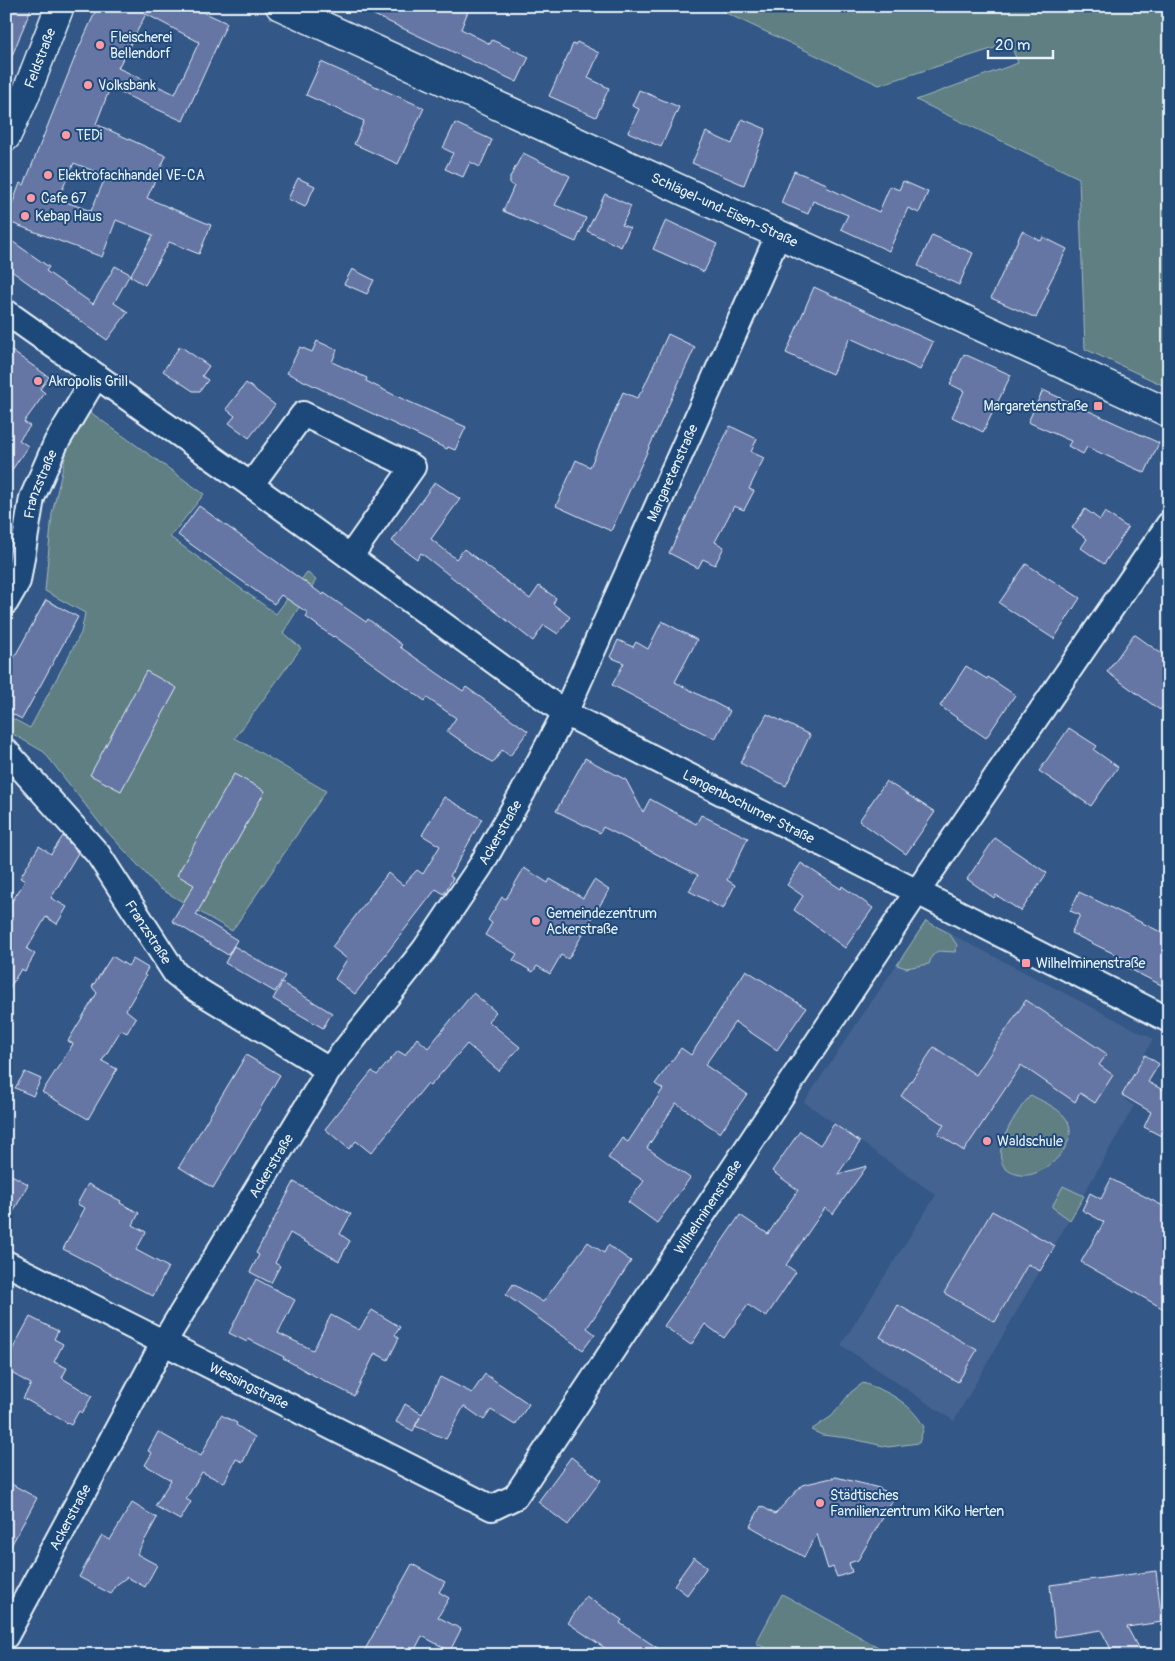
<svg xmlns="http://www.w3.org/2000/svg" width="1175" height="1661" viewBox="0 0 1175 1661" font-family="Pangolin,sans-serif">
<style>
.built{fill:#456391}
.green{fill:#5e7f83;stroke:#a3b8be}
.building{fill:#6576a5;stroke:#e8f1f8;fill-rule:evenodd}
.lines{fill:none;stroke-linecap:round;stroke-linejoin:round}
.minor-casing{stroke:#e8f1f8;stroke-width:28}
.tertiary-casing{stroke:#e8f1f8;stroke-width:31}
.secondary-casing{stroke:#e8f1f8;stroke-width:31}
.minor{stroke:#1f4a7a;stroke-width:24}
.tertiary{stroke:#1f4a7a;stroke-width:28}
.secondary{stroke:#1f4a7a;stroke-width:28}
.poi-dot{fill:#ff9aa2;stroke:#1f4a7a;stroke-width:2}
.labels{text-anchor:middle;stroke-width:4;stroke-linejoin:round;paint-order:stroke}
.poi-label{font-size:14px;fill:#e8f1f8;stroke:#1f4a7a;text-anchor:start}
.street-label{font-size:14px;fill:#e8f1f8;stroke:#1f4a7a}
</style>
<rect width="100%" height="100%" fill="#335786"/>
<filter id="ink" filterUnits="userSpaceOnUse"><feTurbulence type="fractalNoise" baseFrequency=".02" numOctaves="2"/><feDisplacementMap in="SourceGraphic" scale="10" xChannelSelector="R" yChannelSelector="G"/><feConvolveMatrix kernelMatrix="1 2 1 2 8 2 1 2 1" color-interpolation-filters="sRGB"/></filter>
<g filter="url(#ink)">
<path class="built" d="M926 921 1153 1039 1135 1071 1138 1073 1124 1099 1134 1106 954 1421 841 1345 936 1195 804 1102Z"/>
<path class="green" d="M711 6H1169V388L1085 349 1079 178 916 100 1018 63 1010 43 879 85Z
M90 412 204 494 170 537 276 614 307 572 316 580 283 633 301 648 235 738 326 791 232 931 159 888 101 825 44 752 6 730V715L30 728 81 633 85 613 45 591 52 514 67 450Z
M926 921 949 933 957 945 955 952 938 951 932 956 929 964 906 968 897 965Z
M1031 1095C1041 1101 1055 1106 1063 1115 1085 1137 1050 1173 1027 1175 1022 1176 1014 1174 1009 1171 985 1157 1018 1109 1031 1095Z
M1063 1186 1084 1196 1070 1220 1052 1207Z
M863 1383C888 1391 911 1403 924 1427L919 1443 888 1447 848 1438 822 1435 811 1430 832 1416 851 1392Z
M782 1594 893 1655H778L756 1643Z"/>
<path class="building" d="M6 6H32L8 66H6Z
M98 6H190L227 23 183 121 110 88 96 124 166 156 147 198 211 225 199 254 169 242 145 285 130 276 153 235 116 220 102 257 6 221 20 183 24 185 77 52ZM146 14 199 42 175 94 118 68ZM74 163 106 176 91 211 58 199Z
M355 6H470L461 29 490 44 492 40 529 57 517 82Z
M577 42 599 53 588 78 609 88 596 117 549 96 573 44 575 45Z
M321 62 424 108 398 164 354 144 364 121 306 95Z
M639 90 679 107 661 147 628 132 639 109 632 106Z
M742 119 766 129 744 185 692 163 706 132 732 144Z
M455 123 492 140 480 167 470 162 463 177 445 169 453 153 443 148Z
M523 153 570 176 555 205 586 218 576 242 503 211 514 186 510 184V177Z
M794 171 827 184 826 187 879 212 890 186 899 190 903 181 928 192 919 213 908 208 889 251 841 229 848 215 813 201 808 214 781 203Z
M298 178 315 186 305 207 288 199Z
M605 194 631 206 622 225 630 228 621 247 587 231Z
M666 220 717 244 704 272 653 249Z
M1022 231 1041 241 1043 237 1067 249 1047 288 1049 289 1036 318 991 298Z
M932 235 973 253 959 285 918 266Z
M6 237 49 267 46 271 93 304 115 266 130 274 114 303 128 312 107 340 6 267Z
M352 269 374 280 367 294 344 284Z
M814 287 933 342 920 370 850 338 832 374 786 353Z
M668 334 695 347 611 531 556 506 576 460 590 467 623 392 637 398 642 391Z
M317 341 337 350 332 362 367 378 366 381 394 395 466 427 455 450 448 447 447 449 287 373 300 347 312 352Z
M180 346 209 366 202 376 208 380 200 391H193L163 371Z
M6 347 49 377 40 389 45 393 24 422 30 426 19 440 28 446 6 479Z
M964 354 1011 375 983 432 952 417 964 391 950 384Z
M246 383 275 405 249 438 229 423 235 416 226 409Z
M1043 390 1159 443 1145 473 1087 447 1083 454 1068 446 1071 441 1028 422Z
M730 426 757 439 751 452 764 458 749 489 754 491 744 510 734 506 715 542 724 547 715 565 703 559 698 568 669 553Z
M435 482 460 499 431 539 456 559 464 549 530 599 539 586 556 598 553 604 570 617 558 634 544 625 533 641 421 553 417 559 392 541Z
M199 506 323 595 324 593 366 622 368 619 402 645 400 647 463 691 466 687 528 731 510 756 502 750 493 763 447 731 456 718 427 698 425 701 334 636 333 637 306 617 308 613 281 595 274 604 178 535Z
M1085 509 1100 520 1105 512 1128 528 1104 564 1081 548 1087 539 1072 528Z
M1026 564 1080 598 1054 639 999 603Z
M46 600 78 617 22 719 6 711V672Z
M662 621 697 640 675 682 730 711 715 739 612 685 624 663 610 657 618 640 633 647 636 642 648 649Z
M1134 634 1169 659V697L1160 710 1107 672Z
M966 666 987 679 988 677 1015 695 986 738 940 706Z
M146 671 177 688 121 791 90 775Z
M767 714 810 735 786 786 740 763Z
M1069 728 1097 746 1094 750 1118 767 1091 806 1039 771Z
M585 758 626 780 643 812 650 799 696 824 701 815 748 838 727 880 735 885 723 909 689 891 698 875 603 827 600 833 556 811Z
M234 774 265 791 196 915 237 940 228 955 172 921 194 885 177 875Z
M886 781 935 812 906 854 859 821Z
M444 797 482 819 450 876 453 878 444 894 436 889 355 994 335 979 347 959 332 947 388 873 403 885 417 870 423 874 440 846 422 835Z
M63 836 78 853 51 898 67 907 57 924 46 917 27 949 35 954 25 971 21 969 6 994V911L25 881 20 878 39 846 51 854Z
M995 838 1047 873 1021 911 996 895 994 898 967 879Z
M801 863 841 889 842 886 873 908 845 948 794 910 803 896 787 885Z
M524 868 548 883 550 879 583 898 594 880 609 890 568 959 561 955 550 974 537 966 533 972 513 960 517 954 485 935 492 923 488 920 502 897 506 899Z
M1079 892 1169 936V989L1122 965 1125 959 1071 933 1080 915 1070 911Z
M234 946 285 976 275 992 225 963Z
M112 956 128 966 133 959 148 968 144 975 146 976 126 1010 136 1018 127 1033 121 1030 102 1061 117 1069 88 1119 42 1092 73 1044 68 1041 97 993 92 987Z
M746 970 806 1008 777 1050 735 1022 705 1065 747 1094 720 1133 676 1103 647 1148 690 1178 657 1223 628 1202 644 1181 608 1158 622 1138 628 1142 663 1089 655 1084 681 1048 691 1055Z
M282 983 332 1013 323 1028 273 999Z
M473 993 496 1012 488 1021 520 1047 499 1071 467 1044 430 1086 427 1084 371 1153 356 1141 349 1149 325 1129 372 1071 377 1075 398 1051 405 1055 417 1038 428 1048Z
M1026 1000 1107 1054 1099 1065 1113 1075 1095 1103 1080 1093 1075 1102 1021 1065 964 1151 938 1134 944 1125 901 1096 934 1047 976 1075Z
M246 1055 280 1075 213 1188 179 1167Z
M1145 1055 1159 1064 1148 1082 1163 1090 1169 1079V1122L1161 1136 1144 1127 1151 1112 1122 1095Z
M25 1072 41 1079 33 1096 15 1088Z
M834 1124 860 1142 838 1174 867 1166 833 1214 825 1208 786 1265 796 1272 766 1317 748 1305 724 1338 705 1324 691 1345 664 1326 740 1215 768 1234 798 1190 772 1171 800 1131 820 1145Z
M6 1172 28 1184 6 1226Z
M1111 1179 1169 1209V1312L1081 1262 1104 1222 1082 1210 1090 1193 1101 1199Z
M294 1182 351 1214 340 1234 350 1241 339 1261 290 1233 275 1263 280 1266 271 1283 250 1272 259 1255 256 1253Z
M88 1184 121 1201 120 1203 139 1213 133 1225 146 1232 136 1250 168 1267 153 1296 63 1249 85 1208 77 1204Z
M992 1211 1055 1246 1040 1271 1028 1264 995 1322 944 1293Z
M588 1242 604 1253 608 1245 631 1261 587 1328 595 1334 583 1350 506 1295 513 1284 543 1302Z
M256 1279 295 1300 278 1333 313 1350 331 1315 359 1330 372 1310 400 1327 395 1335 399 1338 388 1360 375 1353 354 1396 311 1374 283 1358 284 1357 248 1339 247 1342 229 1333Z
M898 1305 977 1350 958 1382 880 1337Z
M30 1317 58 1331 54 1339 63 1344 54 1362 67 1368 62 1378 92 1396 82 1413 79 1411 71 1425 23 1398 31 1384 6 1370V1361Z
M485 1374 529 1404 515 1425 491 1410 484 1420 464 1406 446 1439 415 1426 420 1417 413 1431 396 1422 405 1404 422 1414 440 1377 472 1393Z
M221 1415 237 1423 236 1425 255 1437 243 1462 236 1459 224 1483 202 1472 186 1499 191 1502 180 1520 155 1506 171 1480 145 1465 152 1453 148 1451 158 1432 201 1456Z
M571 1457 601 1480 568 1525 538 1502Z
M836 1477 879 1488 895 1497 858 1560 849 1563 852 1572 837 1577 833 1567 828 1569 817 1534 804 1557 750 1526 761 1506 775 1514 802 1485Z
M6 1481 37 1498 6 1555Z
M132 1503 157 1518 137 1554 157 1565 145 1587 127 1577 115 1586 111 1594 79 1577 102 1535 110 1540Z
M694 1557 707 1567 687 1595 674 1585Z
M412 1564 445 1582 439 1592 449 1598 438 1617 461 1629 450 1651 422 1636 412 1655H362Z
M1156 1571 1162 1622 1127 1627 1142 1655H1114L1101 1630 1055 1637 1050 1585Z
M586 1596 622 1620 620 1623 668 1655H615L568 1623Z"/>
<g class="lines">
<g class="minor-casing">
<g id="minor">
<path id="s1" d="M6 312 251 485 565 713 1169 1020"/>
<path d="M251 485 303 414 413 467 350 557"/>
<path id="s2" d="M6 602 18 581 32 498 56 443 96 376"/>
<path id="s3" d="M6 751 98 854 175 973 191 986 329 1070"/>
<path id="s4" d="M6 1263 492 1508 515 1497 917 892 1169 524"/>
<path id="s5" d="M6 1636 164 1342 329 1070 424 950 480 867 523 792 565 713 779 233"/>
</g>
</g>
<g class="tertiary-casing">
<g id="tertiary">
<path id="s6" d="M280 6 1169 413"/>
</g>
</g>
<g class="secondary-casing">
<g id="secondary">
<path id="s7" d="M6 137 25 96 60 6"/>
</g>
</g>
<use href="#minor" class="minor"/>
<use href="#tertiary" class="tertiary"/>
<use href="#secondary" class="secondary"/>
</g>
</g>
<g class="poi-dot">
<circle cx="100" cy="45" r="5"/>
<circle cx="88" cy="85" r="5"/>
<circle cx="66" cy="135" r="5"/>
<circle cx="48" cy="175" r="5"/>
<circle cx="31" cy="198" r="5"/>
<circle cx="25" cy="216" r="5"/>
<circle cx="38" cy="381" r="5"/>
<rect x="1093" y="401" width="10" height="10" rx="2.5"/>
<circle cx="536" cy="921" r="5"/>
<rect x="1021" y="958" width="10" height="10" rx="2.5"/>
<circle cx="987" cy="1141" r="5"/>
<circle cx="820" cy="1503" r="5"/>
</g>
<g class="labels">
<g class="poi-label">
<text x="110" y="42">Fleischerei<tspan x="110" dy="16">Bellendorf</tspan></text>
<text x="98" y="90">Volksbank</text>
<text x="76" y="140">TEDi</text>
<text x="58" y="180">Elektrofachhandel VE-CA</text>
<text x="41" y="203">Cafe 67</text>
<text x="35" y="221">Kebap Haus</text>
<text x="48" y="386">Akropolis Grill</text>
<text x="1088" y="411" text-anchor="end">Margaretenstraße</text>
<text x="546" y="918">Gemeindezentrum<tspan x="546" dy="16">Ackerstraße</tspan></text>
<text x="1036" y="968">Wilhelminenstraße</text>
<text x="997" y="1146">Waldschule</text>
<text x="830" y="1500">Städtisches<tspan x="830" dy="16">Familienzentrum KiKo Herten</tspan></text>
</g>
<g class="street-label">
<text dy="5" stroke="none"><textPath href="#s7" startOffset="86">Feldstraße</textPath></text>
<text dy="5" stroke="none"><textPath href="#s6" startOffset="489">Schlägel-und-Eisen-Straße</textPath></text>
<text dy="5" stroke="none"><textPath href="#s5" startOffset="1344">Margaretenstraße</textPath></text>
<text dy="5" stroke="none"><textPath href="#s2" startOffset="124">Franzstraße</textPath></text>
<text dy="5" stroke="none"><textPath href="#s1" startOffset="894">Langenbochumer Straße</textPath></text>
<text dy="5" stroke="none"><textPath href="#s5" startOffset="945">Ackerstraße</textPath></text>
<text dy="5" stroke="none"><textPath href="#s3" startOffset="231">Franzstraße</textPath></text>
<text dy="5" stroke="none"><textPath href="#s5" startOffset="540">Ackerstraße</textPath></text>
<text dy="5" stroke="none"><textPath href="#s4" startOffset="918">Wilhelminenstraße</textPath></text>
<text dy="5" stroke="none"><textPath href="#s4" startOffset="272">Wessingstraße</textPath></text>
<text dy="5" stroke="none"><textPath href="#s5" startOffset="135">Ackerstraße</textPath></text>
</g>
</g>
<rect width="1175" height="1661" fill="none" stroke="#1f4a7a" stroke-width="25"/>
<rect x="12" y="12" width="1150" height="1636" fill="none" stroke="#e8f1f8" stroke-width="2" filter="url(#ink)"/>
<path d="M988 50v8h65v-8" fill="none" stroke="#e8f1f8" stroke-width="2.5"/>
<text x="995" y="50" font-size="15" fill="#e8f1f8" stroke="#1f4a7a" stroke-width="4" paint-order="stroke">20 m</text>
</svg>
